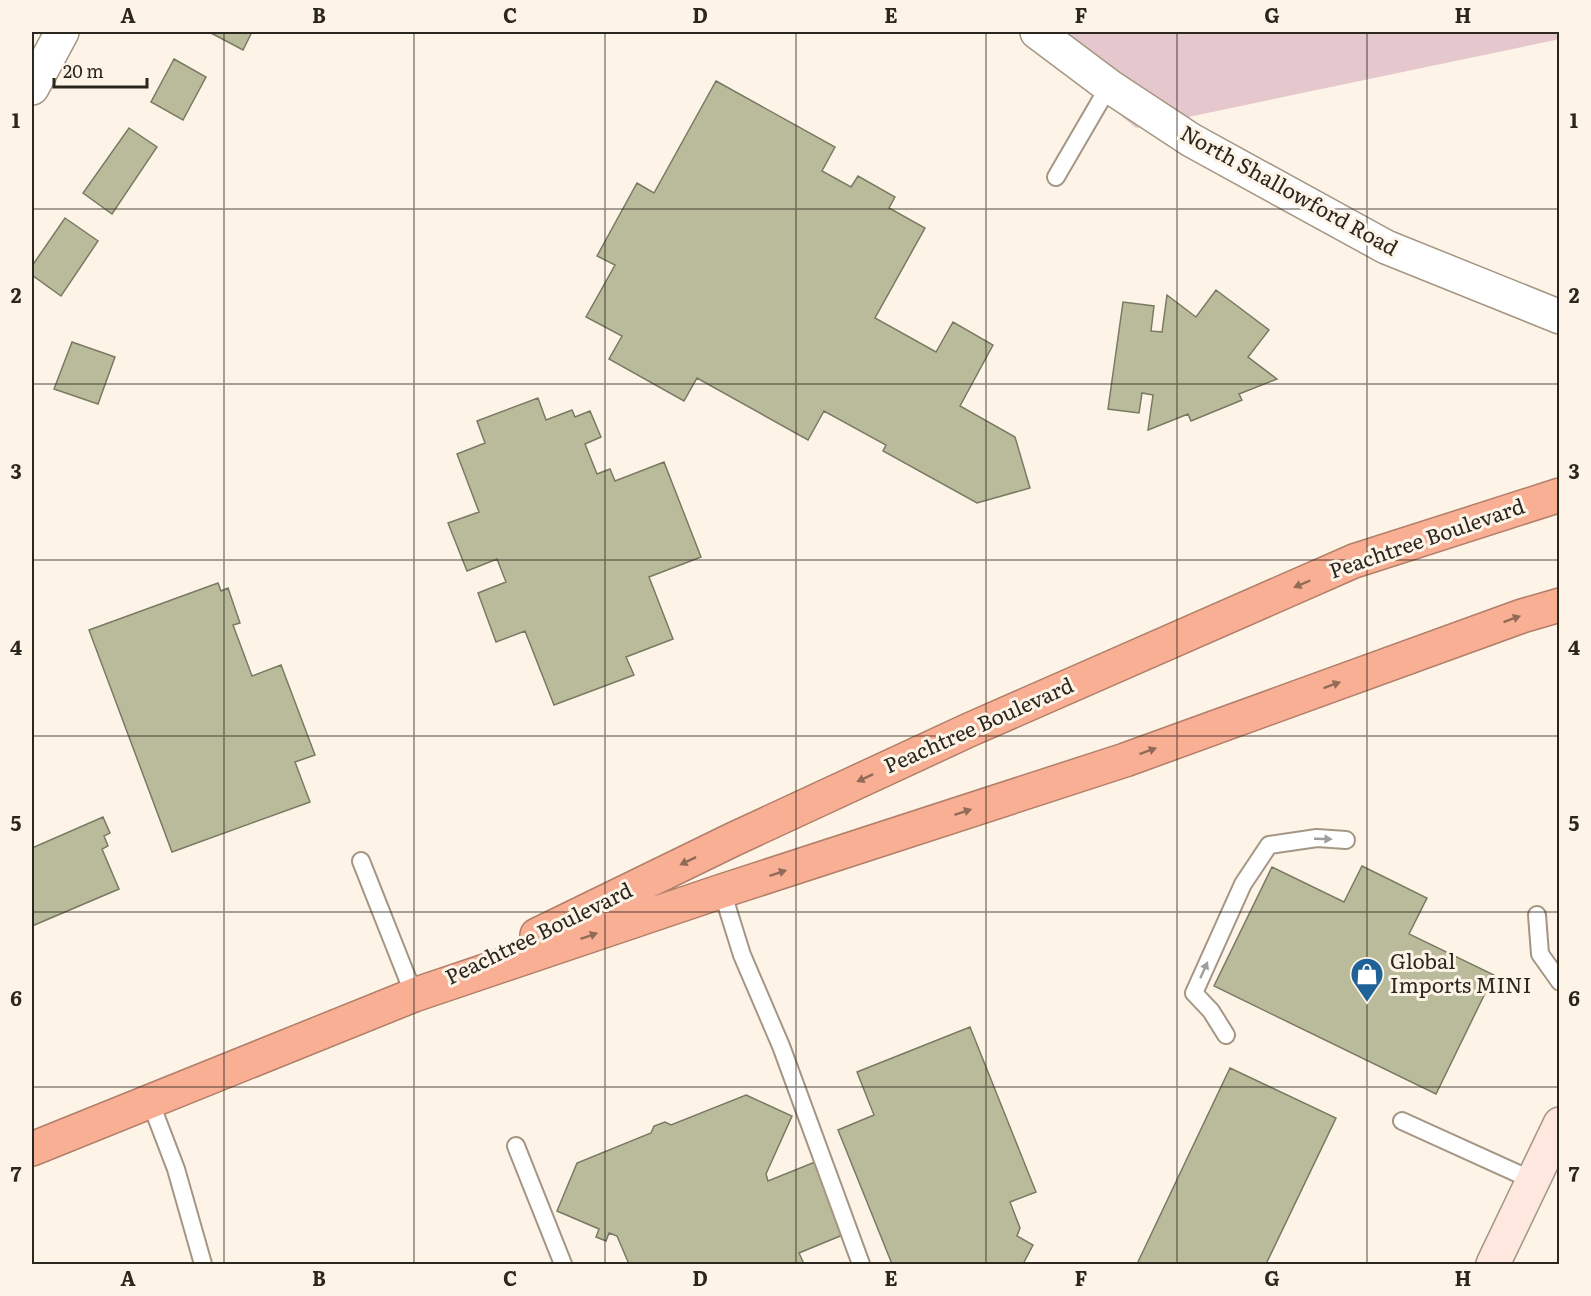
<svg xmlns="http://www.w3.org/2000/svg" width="1591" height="1296" viewBox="0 0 1591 1296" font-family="Literata,serif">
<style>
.green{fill:#e4c8cd}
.building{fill:#babb9a;stroke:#797a64;stroke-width:1.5}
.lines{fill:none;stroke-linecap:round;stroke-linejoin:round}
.lane-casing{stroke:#a49683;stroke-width:20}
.street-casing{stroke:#a49683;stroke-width:36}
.secondary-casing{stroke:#a49683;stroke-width:36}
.highway-casing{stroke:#b17f6a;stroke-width:36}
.lane{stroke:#fff;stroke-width:16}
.street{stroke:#fff;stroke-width:33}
.secondary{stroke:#fde7df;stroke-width:33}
.highway{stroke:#f9af93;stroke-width:33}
.oneway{fill:#926a58}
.oneway2{fill:#a09d9a}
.grid{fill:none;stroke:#2b261e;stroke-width:1.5;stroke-opacity:0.55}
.labels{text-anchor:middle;stroke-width:6;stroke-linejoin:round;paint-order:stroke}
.street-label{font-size:21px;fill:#2b261e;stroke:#fdf4e7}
.poi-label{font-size:21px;fill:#2b261e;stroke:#fdf4e7;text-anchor:start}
.neatline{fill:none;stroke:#2b261e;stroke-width:2}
.grid-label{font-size:20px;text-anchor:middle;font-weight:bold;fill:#2b261e}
</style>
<rect width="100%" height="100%" fill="#fdf4e7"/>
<path class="green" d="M1020 32H1559L1560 39 1136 128Z"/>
<path class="building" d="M209 32H252L243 50Z
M174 59 206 77 183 120 151 102Z
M716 81 835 147 822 171 851 187 858 176 895 197 889 208 925 228 875 318 936 352 953 322 993 345 960 406 1015 437 1030 488 977 503 883 451 886 445 824 411 808 440 697 378 684 401 609 359 622 336 586 317 615 265 597 256 637 183 654 193Z
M129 128 157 147 112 214 83 193Z
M65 218 98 241 61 296 32 275V266Z
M1216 290 1269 330 1248 357 1277 379 1239 394 1242 400 1191 421 1188 414 1148 430 1153 395 1142 393 1139 413 1108 409 1123 302 1154 306 1151 331 1162 332 1167 295 1196 317Z
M72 342 115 357 98 404 54 389Z
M538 398 546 420 572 410 575 417 590 411 601 437 585 444 597 474 610 469 615 481 664 462 701 557 649 577 673 639 626 657 634 675 554 705 525 631 496 642 478 593 506 582 497 559 467 571 448 523 479 512 457 454 485 443 477 421Z
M218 583 221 591 228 588 240 623 233 625 252 676 281 665 315 755 295 762 310 802 172 852 89 630Z
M103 817 110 833 104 836 108 846 102 849 119 889 32 926V848Z
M1362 866 1427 898 1409 934 1494 975 1436 1094 1214 986 1272 867 1344 902Z
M970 1027 1036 1192 1010 1202 1020 1228 1017 1236 1033 1245 1023 1264H892L838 1130 874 1115 857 1072Z
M1230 1068 1336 1118 1266 1264H1137Z
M746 1095 792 1116 766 1174 768 1181 815 1162 845 1234 799 1253 804 1264H629L617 1236 609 1233 606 1241 596 1237 599 1229 557 1211 577 1163 651 1133 654 1126 665 1122 671 1125Z"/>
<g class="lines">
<g class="lane-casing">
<path id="lane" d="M1056 177 1109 86
M361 861 414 995
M722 891 742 955 781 1046 861 1264
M1537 915 1540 954 1560 982
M1226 1035 1211 1011 1194 993 1243 884 1269 845 1317 838 1346 840
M150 1101 176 1169 203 1264
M1402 1121 1532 1180
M516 1146 563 1264"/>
</g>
<g class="street-casing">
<path id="street" d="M1037 32 1109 86 1191 140 1386 247 1560 317
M32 88 62 32"/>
</g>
<g class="secondary-casing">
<path id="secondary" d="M1493 1264 1560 1124"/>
</g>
<g class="highway-casing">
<path id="highway" d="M537 935 734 839 969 730 1354 561 1560 495
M32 1149 414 995 722 891 1125 760 1522 616 1560 605"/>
</g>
<use href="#lane" class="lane"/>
<use href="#street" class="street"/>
<use href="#secondary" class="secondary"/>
<use href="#highway" class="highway"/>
</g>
<defs><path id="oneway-solid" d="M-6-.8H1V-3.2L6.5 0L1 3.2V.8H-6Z" transform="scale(1.5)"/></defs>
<g class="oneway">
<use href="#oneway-solid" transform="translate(1302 584) rotate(157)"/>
<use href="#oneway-solid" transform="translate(1512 619) rotate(-20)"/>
<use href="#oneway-solid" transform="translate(1332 685) rotate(-20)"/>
<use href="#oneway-solid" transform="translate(1148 751) rotate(-20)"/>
<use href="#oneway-solid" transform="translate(865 778) rotate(155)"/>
<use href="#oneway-solid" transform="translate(963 812) rotate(-18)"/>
<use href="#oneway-solid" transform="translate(688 861) rotate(154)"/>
<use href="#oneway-solid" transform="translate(778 873) rotate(-18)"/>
<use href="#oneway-solid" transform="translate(589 936) rotate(-19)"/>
</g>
<g class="oneway2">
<use href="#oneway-solid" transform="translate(1323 839) rotate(2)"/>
<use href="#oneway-solid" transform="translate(1204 970) rotate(-66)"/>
</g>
<path class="grid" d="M224 32V1264M414 32V1264M605 32V1264M796 32V1264M986 32V1264M1177 32V1264M1367 32V1264M32 209H1560M32 384H1560M32 560H1560M32 736H1560M32 912H1560M32 1087H1560"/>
<defs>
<g id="shop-pin" transform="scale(1.725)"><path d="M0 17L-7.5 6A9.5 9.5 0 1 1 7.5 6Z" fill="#1e6297" stroke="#fdf4e7"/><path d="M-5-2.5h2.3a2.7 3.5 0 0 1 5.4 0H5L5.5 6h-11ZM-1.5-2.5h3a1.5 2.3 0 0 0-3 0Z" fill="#fff"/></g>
</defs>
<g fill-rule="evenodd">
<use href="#shop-pin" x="1367" y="974"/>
</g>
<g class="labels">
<g class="street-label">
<text transform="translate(1289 191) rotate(29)" y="7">North Shallowford Road</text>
<text transform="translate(1427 539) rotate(-19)" y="7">Peachtree Boulevard</text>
<text transform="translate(979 726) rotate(-24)" y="7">Peachtree Boulevard</text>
<text transform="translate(539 934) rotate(-26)" y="7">Peachtree Boulevard</text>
</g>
<g class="poi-label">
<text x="1390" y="969">Global<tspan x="1390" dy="24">Imports MINI</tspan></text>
</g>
</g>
<rect width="1591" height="1296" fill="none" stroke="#fdf4e7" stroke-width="66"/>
<path d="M54 78v9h93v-9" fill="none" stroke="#2b261e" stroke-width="3"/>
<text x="63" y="78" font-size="18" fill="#2b261e" stroke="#fdf4e7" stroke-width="4.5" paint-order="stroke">20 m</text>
<rect x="33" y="33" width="1525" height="1230" class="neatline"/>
<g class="grid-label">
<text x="128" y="23">A</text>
<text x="319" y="23">B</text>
<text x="510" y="23">C</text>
<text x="700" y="23">D</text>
<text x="891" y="23">E</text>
<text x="1081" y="23">F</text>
<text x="1272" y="23">G</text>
<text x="1463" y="23">H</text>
<text x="16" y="128">1</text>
<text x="1574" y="128">1</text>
<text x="16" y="303">2</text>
<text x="1574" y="303">2</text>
<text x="16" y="479">3</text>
<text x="1574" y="479">3</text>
<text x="16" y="655">4</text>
<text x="1574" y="655">4</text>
<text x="16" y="831">5</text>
<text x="1574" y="831">5</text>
<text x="16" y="1006">6</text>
<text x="1574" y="1006">6</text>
<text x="16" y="1182">7</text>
<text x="1574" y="1182">7</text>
<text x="128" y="1286">A</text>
<text x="319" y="1286">B</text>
<text x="510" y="1286">C</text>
<text x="700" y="1286">D</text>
<text x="891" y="1286">E</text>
<text x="1081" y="1286">F</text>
<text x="1272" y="1286">G</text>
<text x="1463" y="1286">H</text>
</g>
</svg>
